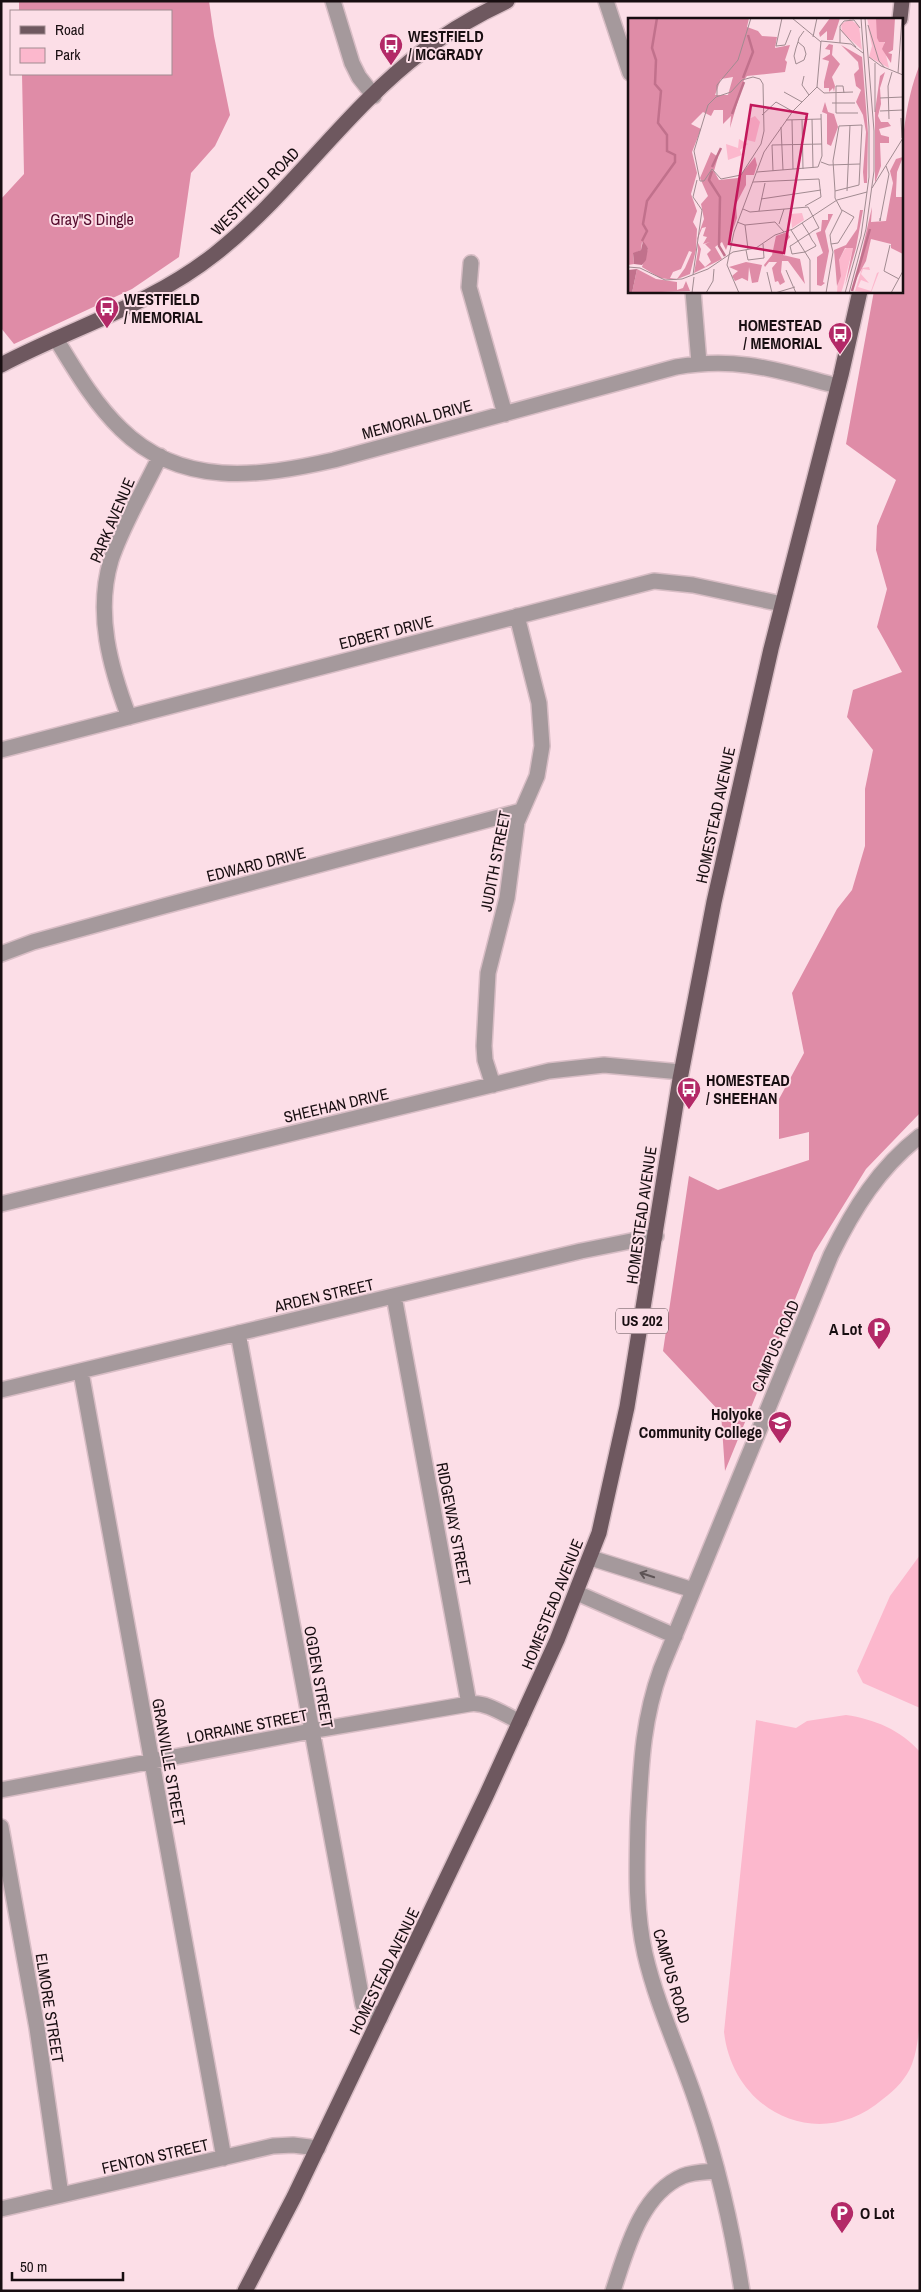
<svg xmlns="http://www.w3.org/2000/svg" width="921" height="2292" viewBox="0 0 921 2292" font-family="'Archivo Narrow',sans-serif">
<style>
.green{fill:#fcb8cd}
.forest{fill:#df8ca7}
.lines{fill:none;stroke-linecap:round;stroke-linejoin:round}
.minor-casing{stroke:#d8bdc5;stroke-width:18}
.major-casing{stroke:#d8bdc5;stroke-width:18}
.minor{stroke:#a5999c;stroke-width:15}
.major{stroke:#6e585f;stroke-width:15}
.oneway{stroke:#5e5456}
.labels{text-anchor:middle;stroke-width:4;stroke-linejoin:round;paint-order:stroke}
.shield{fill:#fcdee7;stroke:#5c4c51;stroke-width:1}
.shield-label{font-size:15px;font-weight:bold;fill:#180e11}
.poi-label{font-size:16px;font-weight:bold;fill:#180e11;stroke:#fcdee7;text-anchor:start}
.street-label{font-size:16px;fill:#180e11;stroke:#fcdee7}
.park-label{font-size:16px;fill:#550b2d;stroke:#fcdee7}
.inset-river{fill:none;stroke:#c1718c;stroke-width:2.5}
.inset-road{fill:none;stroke:#a18b91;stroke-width:1}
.view{fill:#c2185b;fill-opacity:0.15;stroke:#c2185b;stroke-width:2.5}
.inset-edge{fill:none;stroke:#180e11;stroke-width:2.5}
</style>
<rect width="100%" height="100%" fill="#fcdee7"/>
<path class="green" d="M920 1555V1708L863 1683 857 1671 890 1596Z
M846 1715C874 1719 901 1730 920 1752V2023C918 2037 917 2051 912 2064 907 2078 895 2090 883 2099 819 2154 733 2112 724 2032L756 1720 796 1728 807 1721Z"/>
<path class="forest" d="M19 1H209L214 36 230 115 215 146 191 173 179 257 132 289 14 344 1 328V199L24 174 22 74H171V11H19Z
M920 64V1113L866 1169 814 1253 725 1471 721 1413 663 1351 689 1176 718 1190 809 1160V1132L779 1139V1099L804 1053 792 993 837 909 852 890 865 846V789L873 750 847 717 853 690 902 672 877 627 887 589 876 550 877 526 896 480 846 444 874 291H902C902 220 893 130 920 64Z"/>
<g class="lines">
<g class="minor-casing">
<path id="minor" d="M333 1 352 63 359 77 374 96
M606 1 630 73
M471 263 469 287 505 414
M693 291 699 363
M56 339C75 370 94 403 121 429 181 488 259 477 334 460L676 367C739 356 779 371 838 386
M129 717C110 667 95 613 111 560 123 524 144 490 160 456
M1 750 654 581 693 585 782 604
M1 954 33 942 164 906 521 811
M493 1085 485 1060 484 1046 488 973 507 898 517 822 537 776 542 746 539 703 517 616
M1 1204 549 1071 604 1065 681 1072
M394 1296 469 1704C486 1701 505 1715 520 1722
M238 1333 363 2005 380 2018
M81 1372 224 2158
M1 1390 581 1251 656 1236
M591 1558 693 1590
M577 1593 675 1636
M1 1790 311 1731 469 1704
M1 1827 37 2028 61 2195
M1 2209 273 2146 293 2145 318 2148
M613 2291C626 2252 640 2194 683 2176 693 2172 706 2172 717 2171
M742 2291C732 2227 718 2165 697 2104 680 2053 657 2006 645 1954 635 1910 637 1866 638 1822 641 1767 642 1722 661 1669L831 1255C854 1208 879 1168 920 1136"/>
</g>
<g class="major-casing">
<path id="major" d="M900 19 902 1
M1 365C73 327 151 305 215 254 291 194 345 110 423 51 449 31 477 15 507 1
M245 2291 294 2197 486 1796 557 1640 599 1533 627 1407 680 1079 714 902 771 649 841 375 860 291"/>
</g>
<use href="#minor" class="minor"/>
<use href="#major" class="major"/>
</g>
<defs><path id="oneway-shaft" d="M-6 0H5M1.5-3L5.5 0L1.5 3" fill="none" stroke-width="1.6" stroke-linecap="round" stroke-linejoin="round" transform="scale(1.25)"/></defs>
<use class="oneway" href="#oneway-shaft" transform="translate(647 1575) rotate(-162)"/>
<defs>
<g id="bus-pin" transform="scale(1.25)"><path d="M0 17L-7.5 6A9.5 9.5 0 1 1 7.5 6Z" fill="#b32967" stroke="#fcdee7"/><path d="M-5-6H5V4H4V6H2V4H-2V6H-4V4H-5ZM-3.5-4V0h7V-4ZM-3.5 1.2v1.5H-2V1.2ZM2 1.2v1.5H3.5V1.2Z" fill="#fff"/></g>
<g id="parking-pin" transform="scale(1.25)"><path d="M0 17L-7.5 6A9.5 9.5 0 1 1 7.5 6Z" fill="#b32967" stroke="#fcdee7"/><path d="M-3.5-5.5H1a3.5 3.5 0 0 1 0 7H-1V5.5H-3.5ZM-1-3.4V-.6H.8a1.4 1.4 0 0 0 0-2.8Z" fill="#fff"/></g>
<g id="university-pin" transform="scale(1.25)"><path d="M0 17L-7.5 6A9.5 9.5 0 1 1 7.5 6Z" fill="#b32967" stroke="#fcdee7"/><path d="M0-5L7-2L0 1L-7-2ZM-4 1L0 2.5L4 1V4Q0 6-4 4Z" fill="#fff"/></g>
</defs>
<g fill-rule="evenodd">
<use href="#bus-pin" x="391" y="45"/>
<use href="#bus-pin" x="107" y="308"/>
<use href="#bus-pin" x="840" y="334"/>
<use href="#bus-pin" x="689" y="1089"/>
<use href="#parking-pin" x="879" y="1329"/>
<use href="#university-pin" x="780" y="1423"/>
<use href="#parking-pin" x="842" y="2213"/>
</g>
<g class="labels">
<rect class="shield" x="616" y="1308.5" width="52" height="25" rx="4"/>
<g class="shield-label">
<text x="642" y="1326">US 202</text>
</g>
<g class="poi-label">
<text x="408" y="42">WESTFIELD<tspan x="408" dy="18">/ MCGRADY</tspan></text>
<text x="124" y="305">WESTFIELD<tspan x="124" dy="18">/ MEMORIAL</tspan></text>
<text x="822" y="331" text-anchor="end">HOMESTEAD<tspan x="822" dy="18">/ MEMORIAL</tspan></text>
<text x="706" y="1086">HOMESTEAD<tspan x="706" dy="18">/ SHEEHAN</tspan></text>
<text x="862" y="1335" text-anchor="end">A Lot</text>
<text x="762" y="1420" text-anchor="end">Holyoke<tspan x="762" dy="18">Community College</tspan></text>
<text x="860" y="2219">O Lot</text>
</g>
<g class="street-label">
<text transform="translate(255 191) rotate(-45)" y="6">WESTFIELD ROAD</text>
<text transform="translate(417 419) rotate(-15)" y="6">MEMORIAL DRIVE</text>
<text transform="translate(112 520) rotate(-67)" y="6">PARK AVENUE</text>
<text transform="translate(386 632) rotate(-14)" y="6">EDBERT DRIVE</text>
<text transform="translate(715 815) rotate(-78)" y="6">HOMESTEAD AVENUE</text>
<text transform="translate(495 861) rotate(-79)" y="6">JUDITH STREET</text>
<text transform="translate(256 864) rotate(-14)" y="6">EDWARD DRIVE</text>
<text transform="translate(336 1105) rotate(-13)" y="6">SHEEHAN DRIVE</text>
<text transform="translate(641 1215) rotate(-82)" y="6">HOMESTEAD AVENUE</text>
<text transform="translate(324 1295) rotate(-13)" y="6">ARDEN STREET</text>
<text transform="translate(775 1346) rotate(-67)" y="6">CAMPUS ROAD</text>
<text transform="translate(454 1524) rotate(79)" y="6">RIDGEWAY STREET</text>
<text transform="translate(552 1604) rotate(-68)" y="6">HOMESTEAD AVENUE</text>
<text transform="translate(319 1677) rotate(80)" y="6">OGDEN STREET</text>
<text transform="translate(247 1726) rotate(-11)" y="6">LORRAINE STREET</text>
<text transform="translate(169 1762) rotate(80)" y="6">GRANVILLE STREET</text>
<text transform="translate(384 1971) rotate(-64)" y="6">HOMESTEAD AVENUE</text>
<text transform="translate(672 1976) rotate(74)" y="6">CAMPUS ROAD</text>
<text transform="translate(50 2008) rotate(81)" y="6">ELMORE STREET</text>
<text transform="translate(155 2156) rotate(-13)" y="6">FENTON STREET</text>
</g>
<g class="park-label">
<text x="92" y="225">Gray"S Dingle</text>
</g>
</g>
<g transform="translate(628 18)">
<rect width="275" height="275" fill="#fcdee7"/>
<path d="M239 0H258L256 29 261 50 241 39 244 28 239 4 243 18ZM222 1 231 8 234 32 214 14 213 6ZM127 98 132 104 127 124 119 122 117 117 121 101ZM111 121 120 126 112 132 114 137 100 142 98 126 110 130ZM174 195 176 202 164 210 163 196ZM222 228 225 230 215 269 213 275H209L211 242 217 231ZM241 249 242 252 235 251 233 256 241 265 233 262 230 269 243 273 249 255 251 254 243 275 227 273 234 250Z" fill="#fcb8cd"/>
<path d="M0 0H121L119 9 130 13 134 18 149 19 147 30 162 27 157 42 159 44 157 54 119 58 116 62 102 110 103 98 95 106V92H86L83 98 75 94 63 106 73 111 64 134 69 155 63 176 69 193 65 204 69 211 68 232 62 256 47 262 32 260 14 249 20 230 14 224 13 232 5 236 6 246 0 247ZM105 59 100 77H87L93 61ZM61 233 64 234 57 250 49 261 42 260 45 254 53 251ZM202 0H212L205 22H199V13L192 19 191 15ZM248 0H267L265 32 260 35 264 36 263 45 254 31 257 24H251L249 20ZM201 26 205 27 204 37 212 46 204 59 207 68 206 74 205 70 201 74V70H196V64L201 43 194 41 202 36V32L197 31ZM213 27 234 39 240 115 239 165H236L235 154 238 114 235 97 228 84 233 72 228 68 226 56 231 51 230 44ZM257 54 252 70 253 86 250 98 253 104H260L263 108 251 111 253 117 261 119V125H252L253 148 247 165V93L252 58ZM197 84 200 94 206 96 210 109 203 128 199 126V96L194 94ZM83 134 90 139 86 153 91 162 110 160 127 139 129 147 126 157H118V167L108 186 109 200 98 232 94 224 87 229 94 241 66 255 70 233 69 221 76 201 73 186 80 178 72 160ZM78 209 75 218 79 219 75 226 82 224 77 226 83 232 79 236 83 244 77 249 71 242 73 231 69 223 74 210ZM275 139 269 154 268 174V179H275V236L263 230V226L243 221 238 243 227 263 244 189 243 204 258 203 265 165 262 153 268 141ZM232 192H235L228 230 217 268 225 230H217L211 242 213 258 209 268 206 232 218 227 229 211ZM200 196H205L197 213 201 233 195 264 197 265 193 268 189 267V239L195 235 188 215 193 213 194 202H200ZM159 214 162 219 157 225 155 237 172 241 177 266 160 243H154L153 254 157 264 152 267 150 263 147 264 144 250 149 244H141L137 249 136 247 144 237 148 218ZM118 244 134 247 130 264 124 265 121 249 120 263 114 260 107 263 104 258 110 253 101 249ZM9 251 28 261 49 264V272L55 270 58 263 62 273 4 275Z" fill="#df8ca7" fill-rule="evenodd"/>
<path d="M15 223 20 230 18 242 14 247 6 246 5 235 13 232ZM9 251 4 275H0V252Z" fill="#c1718c"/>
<path class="inset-river" d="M115 60 125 34 120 17M104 96 116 64M84 149 93 130M84 153 81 162 92 179 91 228 97 238M14 223 19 213 15 206 19 183 47 144V137L39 133V117L30 105 33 73 27 66 28 42 24 30 29 0M224 273 242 211"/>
<path class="inset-road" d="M154 0 148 28 157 27 163 12M164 0 193 24M240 7 251 43 257 50M212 11 228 29M185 19 189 0M170 24 176 29 178 36 176 42 168 46 166 38 168 30 170 24 171 20 176 13M212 25V8L216 3 226 2 232 10M241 39 253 48 275 57M270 55 274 0M176 58 174 67 181 77M125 59 132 61 135 66 136 113 133 126 113 157 93 161 84 151 76 163H72L66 133 80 87 88 79 103 74 114 62ZM189 69 196 75 225 74M156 74 174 84M216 75 215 68H208V95H230M89 78V67L110 42 123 0M252 80 275 79M204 85H227M252 93 275 92M247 94V45M134 97 148 84 164 93M273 100 274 120M174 101 175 151M184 101 185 150M261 101 260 68 264 54M158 102 193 101M164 102 165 151M153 109 155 152M144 127 194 126M144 127 145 153M193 144 201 147 232 146M129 154 190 149 194 138 193 96M125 164 191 161 193 179 177 188M244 170 275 120M207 173 231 167 234 107 211 108 205 143 207 173V180L214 193 202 217 203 226 210 225 226 199 214 192M219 173 222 107M133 181 193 172M115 191 122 194 180 189 191 210 185 213 181 216 179 217 164 227 162 228 164 236 177 234 188 228 187 226 184 222 181 216 174 205M131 193 137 165M252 200V203L261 156 258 148M109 204 117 207 147 204 156 214M151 206 156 191M117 207 120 231M163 212 182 242V275M262 227 256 253 271 261M118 232 120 242 136 240 135 226M0 249 12 250 37 262 54 261 80 251 105 234 128 230 147 217 165 211 209 182 239 174M158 252 168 275M139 254 144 275M65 257 74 192 65 179 69 162M64 275 66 259M78 275 85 263 86 251M111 275 99 247 106 214 136 134 165 93 189 69 193 23 223 26 235 35M147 275 167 269M198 275 205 234 203 226M217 275 233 218 241 159V109L233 0M221 275 238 211 246 153V113L237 0M263 275 275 253"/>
<path class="view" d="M123 87 179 96 156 235 101 226Z"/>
<rect width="275" height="275" class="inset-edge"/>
</g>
<rect width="921" height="2292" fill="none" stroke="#180e11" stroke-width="5"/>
<rect x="10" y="10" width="162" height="65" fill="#fcdee7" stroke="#a18b91"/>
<rect x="20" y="26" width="25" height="8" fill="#6e585f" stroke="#a18b91"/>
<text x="55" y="35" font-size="15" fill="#180e11">Road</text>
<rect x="20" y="48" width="25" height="15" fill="#fcb8cd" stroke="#a18b91"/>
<text x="55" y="60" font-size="15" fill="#180e11">Park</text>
<path d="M12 2272v8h111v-8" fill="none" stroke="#180e11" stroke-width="2.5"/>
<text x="20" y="2272" font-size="15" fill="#180e11" stroke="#fcdee7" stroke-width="4" paint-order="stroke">50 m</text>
</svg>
